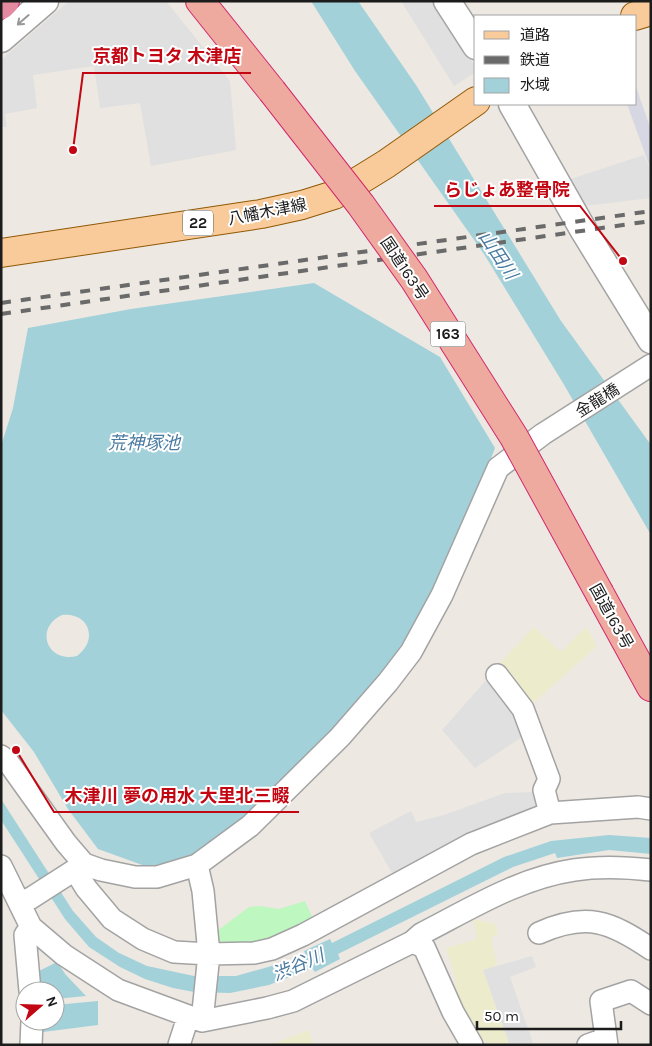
<svg xmlns="http://www.w3.org/2000/svg" width="652" height="1046" viewBox="0 0 652 1046" font-family="Karla,'Noto Sans JP',sans-serif">
<style>
.farmland{fill:#ececcd}
.park{fill:#bef7bf}
.parking{fill:#e0e0e0}
.plaza{fill:#d6d7e3}
.water{fill:#a2d1da;fill-rule:evenodd}
.lines{fill:none;stroke-linecap:round;stroke-linejoin:round}
.minor-casing{stroke:#a3a3a3;stroke-width:24}
.tertiary-casing{stroke:#a3a3a3;stroke-width:29}
.primary-casing{stroke:#8f5804;stroke-width:30}
.trunk-casing{stroke:#d1286e;stroke-width:30}
.motorway-casing{stroke:#d1286e;stroke-width:30}
.minor{stroke:#fff;stroke-width:21}
.tertiary{stroke:#fff;stroke-width:26}
.primary{stroke:#f9ca9a;stroke-width:28}
.trunk{stroke:#eeaa9e;stroke-width:28}
.motorway{stroke:#e38aa1;stroke-width:28}
.rail{stroke:#6a6a6a;stroke-width:4;stroke-dasharray:10 10;stroke-linecap:butt}
.trunk-bridge-casing{stroke:#d1286e;stroke-width:30;stroke-linecap:butt}
.trunk-bridge{stroke:#eeaa9e;stroke-width:28}
.oneway{stroke:#999}
.labels{text-anchor:middle;stroke-width:4;stroke-linejoin:round;paint-order:stroke}
.shield{fill:#fff;stroke:#606060;stroke-width:1}
.shield-label{font-size:15px;font-weight:bold;fill:#1c1c1c}
.street-label{font-size:16px;fill:#1c1c1c;stroke:#fff}
.water-label{font-size:18px;font-style:italic;fill:#497aa0;stroke:#fff}
.leader{fill:none;stroke:#c20612;stroke-width:2}
.callout-dot{fill:#c20612;stroke:#fff;stroke-width:2}
.callout-label{font-size:18px;text-anchor:middle;font-weight:bold;fill:#c20612;stroke:#fff;stroke-width:4;stroke-linejoin:round;paint-order:stroke}
</style>
<rect width="100%" height="100%" fill="#ede8e1"/>
<path class="farmland" d="M534 627 561 652 586 627 597 646 530 706 501 670 500 663Z
M473 919 495 924 498 935 491 937 497 965 483 971 509 1043 492 1045 475 1036 457 1012 455 977 446 948 477 939Z
M309 1030 313 1045H270Z"/>
<path class="park" d="M305 901 314 921 275 942 216 952 217 931 249 907 260 906 279 909Z"/>
<path class="parking" d="M69 1H166L230 81 236 150 151 166 140 103 100 108 94 66 33 75 37 108 5 114 7 127H1V60Z
M401 1H433L476 68V72L454 86Z
M644 155 651 171V198L585 206 568 180Z
M489 677 517 708 525 735 475 768 442 730Z
M536 792 541 809 408 870 392 873 369 833 411 811 416 822 444 815 505 793Z
M532 956 536 967 510 977 533 1043H509L483 970Z"/>
<path class="plaza" d="M636 87 651 130V170L627 104H636Z"/>
<path class="water" d="M311 1H358L416 85 561 321 651 445V535L563 383 484 254 355 71Z
M314 283 440 357 495 448 463 531 425 606 397 655 356 704 303 764 238 821 183 862 145 866 98 849 68 809 34 752 1 710V446L13 408 28 328 131 309ZM62 615C89 612 99 640 77 656 47 663 34 628 62 615Z
M1 799 73 911 96 937 119 953 147 966 194 976H236L275 965 278 970 307 957 304 951 330 939 332 943 504 857 551 841 609 835 651 838V854L609 850 557 858 555 853 513 867 338 954 340 959 315 972 312 968 269 985 230 993 194 992 173 988 145 979 120 967 89 947 65 919 1 820Z
M57 962 66 975 86 996 55 999V991H39L37 972Z
M98 1001V1025L43 1032 42 1021H55V1005Z"/>
<g class="lines">
<g class="minor-casing">
<path id="minor" d="M497 675 523 709 549 779 544 790 550 813
M1 756 8 762 66 843 84 864 101 870 135 877H157L197 865 250 826 340 737 388 682 411 652 442 595 498 468 543 434 651 365
M197 865 203 891 209 954 202 1021
M1 866 31 927 64 955 118 990 202 1021 267 1008 293 1001 412 942 424 947 453 1012 472 1045
M75 870 86 888 112 919 143 939 174 952 209 954 254 953 272 949 303 935 471 844 550 813 638 807 651 809
M20 903 31 898 84 864
M539 933C586 912 610 921 651 949
M412 942 421 934C470 909 519 878 574 870 599 866 625 867 651 870
M30 991 25 935 31 927
M31 1045 32 1021
M179 1045 188 1017
M588 1045 605 1039
M607 1045 601 1001 631 991 651 1004"/>
</g>
<g class="tertiary-casing">
<path id="tertiary" d="M447 1 476 46
M1 39 45 1
M512 104 584 231 651 340"/>
</g>
<g class="primary-casing">
<path id="primary" d="M635 16 651 11
M1 253 261 214 302 205 334 195 352 185 386 164 476 101"/>
</g>
<g class="trunk-casing">
<path id="trunk" d="M200 1 272 91
M600 594 651 687"/>
</g>
<g class="motorway-casing">
<path id="motorway" d="M1 5 5 1"/>
</g>
<use href="#minor" class="minor"/>
<use href="#tertiary" class="tertiary"/>
<use href="#primary" class="primary"/>
<use href="#trunk" class="trunk"/>
<use href="#motorway" class="motorway"/>
<path class="rail" d="M1 303 651 211
M1 314 651 221"/>
<g class="trunk-bridge-casing">
<path id="trunk-bridge" d="M272 91 361 205 414 279 514 437 600 594"/>
</g>
<use href="#trunk-bridge" class="trunk-bridge"/>
</g>
<defs><path id="oneway-shaft" d="M-6 0H5M1.5-3L5.5 0L1.5 3" fill="none" stroke-width="1.6" stroke-linecap="round" stroke-linejoin="round" transform="scale(1.25)"/></defs>
<use class="oneway" href="#oneway-shaft" transform="translate(23 20) rotate(139)"/>
<g class="labels">
<g class="shield">
<rect x="183" y="210.5" width="30" height="25" rx="4"/>
<rect x="430.5" y="321.5" width="35" height="25" rx="4"/>
</g>
<g class="shield-label">
<text x="198" y="228">22</text>
<text x="448" y="339">163</text>
</g>
<g class="street-label">
<text transform="translate(267 211) rotate(-11)" y="6">八幡木津線</text>
<text transform="translate(405 268) rotate(56)" y="6">国道163号</text>
<text transform="translate(597 400) rotate(-32)" y="6">金龍橋</text>
<text transform="translate(612 616) rotate(61)" y="6">国道163号</text>
</g>
<g class="water-label">
<text transform="translate(498 255) rotate(56)" y="6">山田川</text>
<text x="144" y="449">荒神塚池</text>
<text transform="translate(298 965) rotate(-23)" y="6">渋谷川</text>
</g>
</g>
<path class="leader" d="M73 150L83 73H251M623 261L580 206H434M16 750L54 812H299"/>
<g class="callout-dot">
<circle cx="73" cy="150" r="5"/>
<circle cx="623" cy="261" r="5"/>
<circle cx="16" cy="750" r="5"/>
</g>
<g class="callout-label">
<text x="167" y="62">京都トヨタ 木津店</text>
<text x="507" y="196">らじょあ整骨院</text>
<text x="177" y="802">木津川 夢の用水 大里北三畷</text>
</g>
<rect width="652" height="1046" fill="none" stroke="#1c1c1c" stroke-width="5"/>
<rect x="474" y="15" width="162" height="90" fill="#ffffff" stroke="#a4a4a4"/>
<rect x="484" y="31" width="25" height="8" fill="#f9ca9a" stroke="#a4a4a4"/>
<text x="520" y="40" font-size="15" fill="#1c1c1c">道路</text>
<rect x="484" y="56" width="25" height="8" fill="#6a6a6a" stroke="#a4a4a4"/>
<text x="520" y="65" font-size="15" fill="#1c1c1c">鉄道</text>
<rect x="484" y="78" width="25" height="15" fill="#a2d1da" stroke="#a4a4a4"/>
<text x="520" y="90" font-size="15" fill="#1c1c1c">水域</text>
<g transform="translate(40 1006) rotate(70)"><circle r="24" fill="#ffffff" stroke="#a4a4a4"/>
<path d="M0-4L9 19L0 12L-9 19Z" fill="#c20612"/>
<text y="-8" font-size="14" font-weight="bold" text-anchor="middle" fill="#1c1c1c">N</text>
</g>
<path d="M477 1021v8h144v-8" fill="none" stroke="#1c1c1c" stroke-width="2.5"/>
<text x="484" y="1021" font-size="15" fill="#1c1c1c" stroke="#ffffff" stroke-width="4" paint-order="stroke">50 m</text>
</svg>
